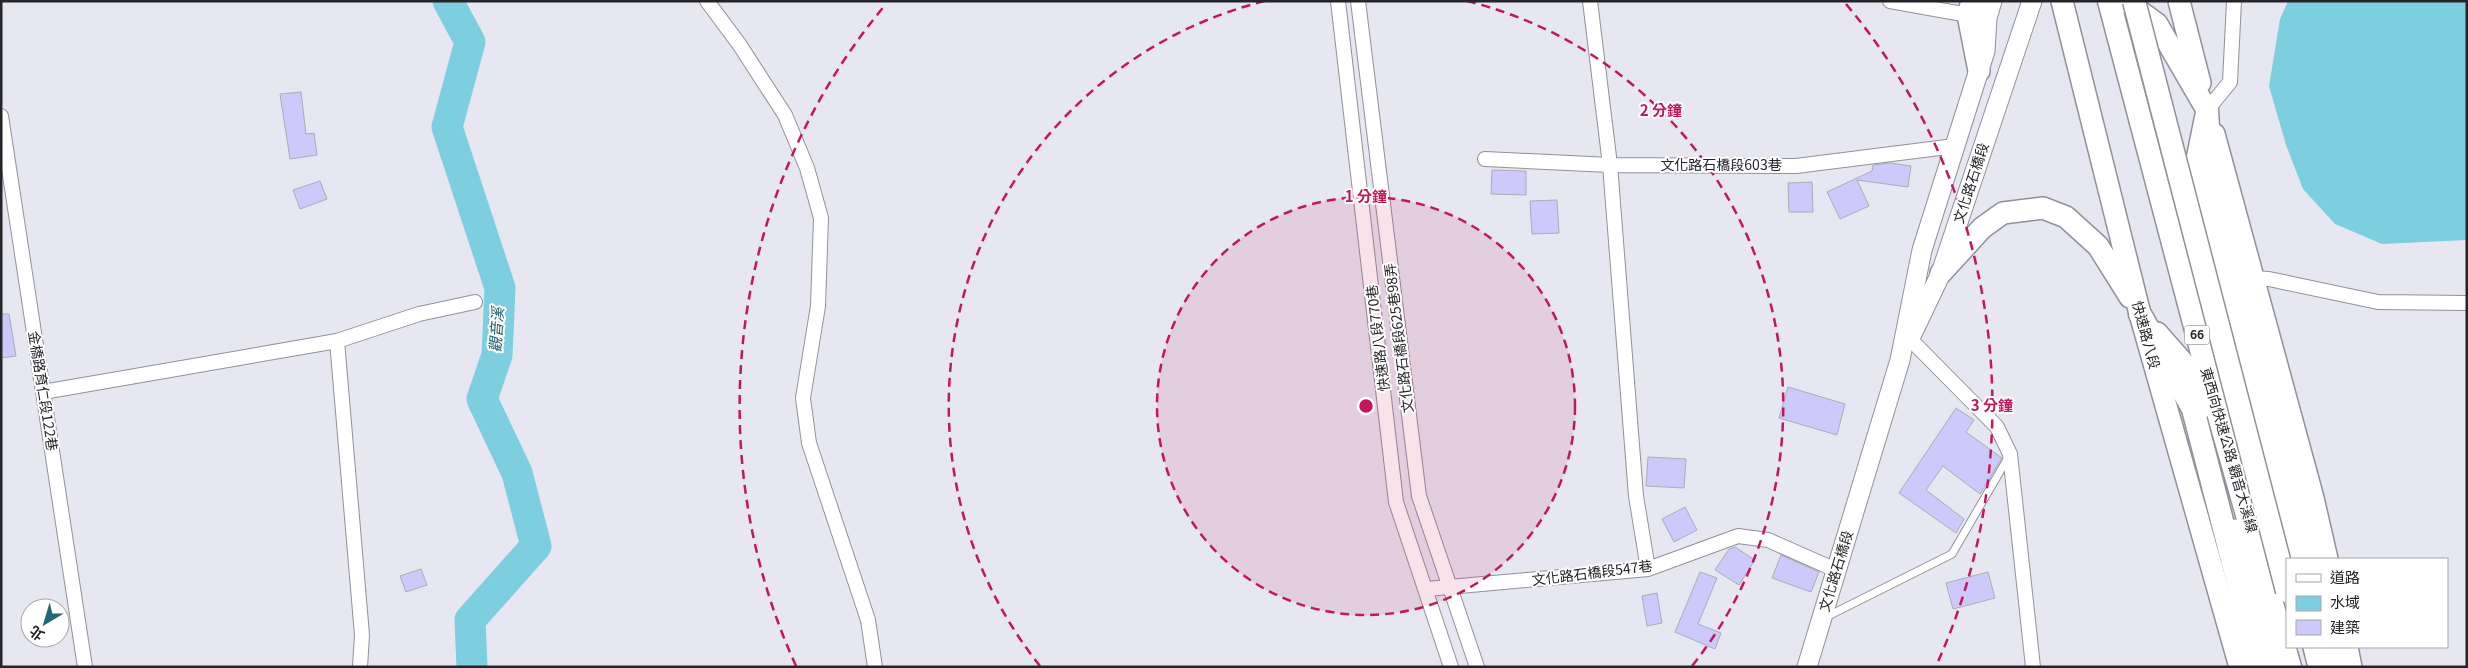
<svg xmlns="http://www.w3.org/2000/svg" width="2468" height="668" viewBox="0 0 2468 668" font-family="Georgia,'Noto Sans TC',serif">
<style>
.water{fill:#7dcfe0}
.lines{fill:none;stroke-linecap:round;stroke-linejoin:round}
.river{stroke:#7dcfe0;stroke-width:31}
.building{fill:#cdc9fa;stroke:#acabb6}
.service-casing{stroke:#91919b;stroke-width:9}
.minor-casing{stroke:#91919b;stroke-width:16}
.secondary-casing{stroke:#91919b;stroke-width:21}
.primary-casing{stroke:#91919b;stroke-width:24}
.trunk-casing{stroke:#91919b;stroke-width:25}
.service{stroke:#fff;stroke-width:7}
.minor{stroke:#fff;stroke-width:14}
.secondary{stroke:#fff;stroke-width:19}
.primary{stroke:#fff;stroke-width:21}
.trunk{stroke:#fff;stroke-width:22}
.trunk-bridge-casing{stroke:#91919b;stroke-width:25;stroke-linecap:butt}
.trunk-bridge{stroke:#fff;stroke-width:22}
.ring{fill:none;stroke:#c2185b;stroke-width:2.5;stroke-dasharray:9 6}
.labels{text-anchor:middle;stroke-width:4;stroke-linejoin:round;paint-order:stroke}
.shield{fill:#fff;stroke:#666669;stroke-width:1}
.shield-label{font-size:12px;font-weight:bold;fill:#252529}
.street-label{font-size:14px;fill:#252529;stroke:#fff}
.water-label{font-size:15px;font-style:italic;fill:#155b67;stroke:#fff}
.centre{fill:#c2185b;stroke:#fff;stroke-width:2.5}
.ring-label{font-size:15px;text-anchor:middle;font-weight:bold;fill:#c2185b;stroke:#fff;stroke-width:4;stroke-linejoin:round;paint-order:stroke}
</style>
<rect width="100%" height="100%" fill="#e7e7f2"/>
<path class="water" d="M2288 1H2467V240L2382 244 2335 224 2303 189 2286 145 2269 86 2280 19Z"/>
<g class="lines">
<path class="river" d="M448 1 470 42 447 127 500 288 497 355 482 399 517 473 536 546 470 620 472 667"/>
</g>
<path class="building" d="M301 92 306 134 314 133 317 155 290 159 280 94Z
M1890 163 1911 166 1908 187 1857 180 1869 206 1840 219 1827 192 1872 171 1873 165Z
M1492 170 1526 171V195L1491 194Z
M320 181 327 199 300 209 293 190Z
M1812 182 1813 212H1789L1788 183Z
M1557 200 1559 233 1532 234 1530 201Z
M1 314H9L16 356 1 358Z
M1788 387 1845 404 1837 435 1779 418Z
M1956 408 1974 420 1966 432 2002 458 1980 494 1943 466 1926 490 1964 519 1956 533 1899 493Z
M1648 457 1686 459 1684 488 1646 486Z
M1685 507 1697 530 1674 542 1662 519Z
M1735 547 1755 560 1739 585 1715 570 1729 549Z
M1781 555 1819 572 1811 592 1772 578Z
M421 569 427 585 406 592 400 576Z
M1700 572 1717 578 1698 624 1721 633 1715 649 1675 632Z
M1988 572 1995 598 1953 609 1946 583Z
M1657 593 1662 623 1647 626 1642 596Z"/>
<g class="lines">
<g class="service-casing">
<path id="service" d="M1826 617 1952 554 2009 456"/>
</g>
<g class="minor-casing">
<path id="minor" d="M707 1 739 44 785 115 807 168 821 218 818 306 803 398 809 443 868 620 875 667
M1338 1 1396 502 1451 667
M1358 1 1419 496 1477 667
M1590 1 1610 165 1636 496 1648 569
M1890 1 1974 16
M2207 110 2230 82 2234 1
M1 116 85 667
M1485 159 1610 165 1796 166 1955 146
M2253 278 2269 279 2378 302 2467 303
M1910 339 1997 427 2010 454 2033 667
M337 341 362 635 360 667
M43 392 337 341 419 314 475 302
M1427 589 1648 569 1738 536 1768 540 1836 570"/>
</g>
<g class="secondary-casing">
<path id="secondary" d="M1912 334 1941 273 2032 1
M1807 667 1900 360 1922 250 1985 51 1987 18 1992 1"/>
</g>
<g class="primary-casing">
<path id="primary" d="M1972 1 1968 15 1979 71
M2062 1 2140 314 2240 667
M2179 1 2200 83
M2127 2 2157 24 2207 110 2193 179 2292 559
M2214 134 2313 498 2327 559
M1941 273 1982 228 2003 213 2043 208 2066 217 2098 246 2130 297
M2157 333 2186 366 2199 410
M2235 530 2276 667
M2314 647 2319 667
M2347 647 2351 667"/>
</g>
<g class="trunk-casing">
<path id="trunk" d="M2109 1 2213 395 2290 667
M2207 110 2212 194 2250 328 2307 559
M2140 314 2193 409 2260 667
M2329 647 2334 667"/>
</g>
<use href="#service" class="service"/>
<use href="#minor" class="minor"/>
<use href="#secondary" class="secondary"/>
<use href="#primary" class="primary"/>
<use href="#trunk" class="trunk"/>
<g class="trunk-bridge-casing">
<path id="trunk-bridge" d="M2134 1 2287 591"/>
</g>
<use href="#trunk-bridge" class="trunk-bridge"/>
</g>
<circle cx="1366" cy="406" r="209" fill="#c2185b" fill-opacity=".12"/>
<g class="ring">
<circle cx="1366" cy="406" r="209"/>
<path d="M1040 666A417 417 0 0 1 1265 1M1467 1A417 417 0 0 1 1692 666"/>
<path d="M796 666A626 626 0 0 1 886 4M1846 4A626 626 0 0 1 1936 666"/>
</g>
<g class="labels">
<rect class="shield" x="2184.5" y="325.5" width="25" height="19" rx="4"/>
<g class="shield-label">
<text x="2197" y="339">66</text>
</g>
<g class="street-label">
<text x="1721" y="170">文化路石橋段603巷</text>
<text transform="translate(1971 183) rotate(-72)" y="5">文化路石橋段</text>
<text transform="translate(2146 335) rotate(75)" y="5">快速路八段</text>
<text transform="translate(1378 338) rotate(-97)" y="5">快速路八段770巷</text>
<text transform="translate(1399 338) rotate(-97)" y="5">文化路石橋段625巷98弄</text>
<text transform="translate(43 391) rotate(81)" y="5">金橋路育仁段122巷</text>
<text transform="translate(2229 450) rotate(74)" y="5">東西向快速公路 觀音大溪線</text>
<text transform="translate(1836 571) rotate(-73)" y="5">文化路石橋段</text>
<text transform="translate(1592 573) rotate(-7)" y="5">文化路石橋段547巷</text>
</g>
<g class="water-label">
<text transform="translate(497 330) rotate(-86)" y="5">觀音溪</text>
</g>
</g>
<circle cx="1366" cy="406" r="8" class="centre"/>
<g class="ring-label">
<text x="1661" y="116">2 分鐘</text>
<text x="1366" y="202">1 分鐘</text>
<text x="1992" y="411">3 分鐘</text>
</g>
<rect width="2468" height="668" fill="none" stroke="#252529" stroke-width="5"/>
<rect x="2286" y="558" width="162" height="90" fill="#ffffff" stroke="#a8a8a9"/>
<rect x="2296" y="574" width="25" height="8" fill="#ffffff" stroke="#a8a8a9"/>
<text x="2330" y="583" font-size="15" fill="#252529">道路</text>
<rect x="2296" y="596" width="25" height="15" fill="#7dcfe0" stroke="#a8a8a9"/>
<text x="2330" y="608" font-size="15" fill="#252529">水域</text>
<rect x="2296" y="620" width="25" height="15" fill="#cdc9fa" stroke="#a8a8a9"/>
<text x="2330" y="633" font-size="15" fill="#252529">建築</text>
<g transform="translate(45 623) rotate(218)"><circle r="24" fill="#ffffff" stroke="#a8a8a9"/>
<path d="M0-4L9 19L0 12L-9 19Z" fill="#236679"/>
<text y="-8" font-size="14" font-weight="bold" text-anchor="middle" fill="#252529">北</text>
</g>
</svg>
